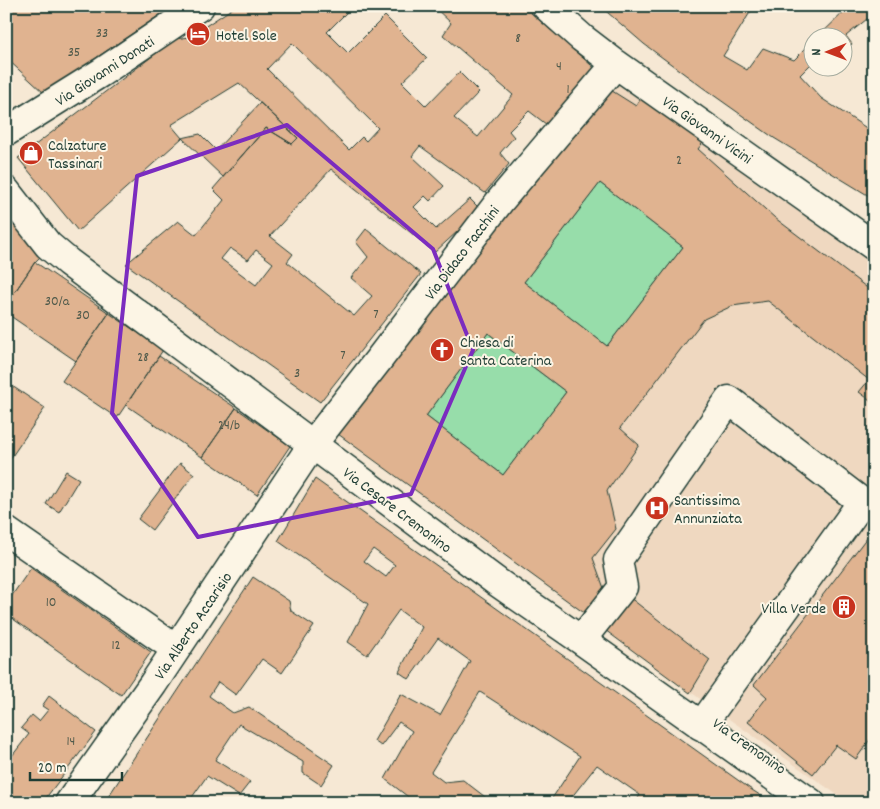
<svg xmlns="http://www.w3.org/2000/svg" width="880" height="809" viewBox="0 0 880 809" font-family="Dekko,sans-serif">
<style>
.built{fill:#efd8c0}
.green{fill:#97ddaa;stroke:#5b8d6f}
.building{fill:#e0b390;stroke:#1f3d34;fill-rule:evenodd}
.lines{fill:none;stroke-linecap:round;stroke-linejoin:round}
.minor-casing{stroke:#1f3d34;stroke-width:31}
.minor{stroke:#fcf5e5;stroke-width:28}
.marked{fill:none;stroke:#7b2cbf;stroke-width:4;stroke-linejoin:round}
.labels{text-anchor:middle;stroke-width:4;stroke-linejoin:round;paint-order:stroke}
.number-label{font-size:14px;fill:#4f5a4b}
.poi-label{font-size:16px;fill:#1f3d34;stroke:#fcf5e5;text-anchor:start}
.street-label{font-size:16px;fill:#1f3d34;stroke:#fcf5e5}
</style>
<rect width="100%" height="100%" fill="#f6e8d4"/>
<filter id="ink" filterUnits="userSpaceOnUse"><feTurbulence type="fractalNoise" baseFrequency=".02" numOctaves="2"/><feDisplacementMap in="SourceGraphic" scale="10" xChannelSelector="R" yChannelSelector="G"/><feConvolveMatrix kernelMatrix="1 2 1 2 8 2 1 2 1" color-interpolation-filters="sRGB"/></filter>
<g filter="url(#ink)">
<path class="built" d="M612 75 705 140 874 264V803H849L679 684 587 615 338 434Z"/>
<path class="green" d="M600 183 683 247 607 346 524 282Z
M488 333 566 392 503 475 426 416Z"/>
<path class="building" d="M6 6H81L85 10 89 6H173L44 93 6 58Z
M236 6H353L327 32 348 53 385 16 427 58 402 82 426 106 459 72 479 92 454 118 478 137 513 95 443 35 451 23 433 6H523L598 71 551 128 529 111 509 131 514 137 500 153 509 164 485 193 420 146 412 156 444 186 430 201 425 196 414 207 436 229 470 199 481 210 435 252 331 169 270 236 293 254 287 262 354 316 372 296 351 278 368 257 356 242 366 229 421 274 320 402 126 264 178 221 196 235 224 200 213 189 266 128 292 144 298 138 239 83 171 125 182 138 78 231 18 158 175 39 189 37ZM292 43 378 128 366 141 362 137 349 150 267 69ZM230 248 248 260 256 250 273 263 256 285 221 259Z
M600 6H754L723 56 747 70 763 48 794 60 812 42V63L800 75 821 98 874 133V199L774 138 702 87 644 44Z
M850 6H874V17L872 15 846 36 852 44 842 52V38H817Z
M609 89 636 106 643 95 705 140 698 149 775 218 874 293V403L859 392 869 380 768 301 732 306 704 319 620 428 639 445 607 491 616 529 593 558 605 591 587 615 338 434 598 93ZM600 183 683 247 607 346 524 282ZM488 333 566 392 503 475 426 416Z
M260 103 298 138 292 144 266 128 223 177 182 138 200 134 216 150Z
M6 206 42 255 35 262 6 305Z
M35 262 109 313 76 361 6 313V305Z
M109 313 163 350 117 418 62 381Z
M159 356 236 408 202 457 126 405Z
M6 382 45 408 6 465Z
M236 408 290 446 257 495 202 457Z
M180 463 194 474 152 530 138 519Z
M66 471 79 479 59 512 46 504Z
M315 479 749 788 772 803H635L640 795 597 765 567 803H549L580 756 480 692 431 772 444 782 463 780 493 803H416L385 779 412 731 399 722 381 746 374 741 401 694 440 715 470 661 438 638 409 679 399 672 422 627 399 610 367 655 348 642 368 604 278 541ZM373 549 395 565 386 577 364 561Z
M874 528V734L856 759 836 745 813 774 748 722 767 697 754 685Z
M31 568 151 652 121 695 6 614V604Z
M253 577 289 601 291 611 314 626 282 673 262 659 236 695 218 682 209 696 233 713 249 707 334 765 321 785 303 773V762L239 724 215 760 250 782 239 796 207 776 188 803H104Z
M629 597 710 660 690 693 605 630Z
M49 696 96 732 42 803H6V752L12 756 29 734 21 728 32 715 39 721 48 710 42 706Z"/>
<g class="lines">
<g class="minor-casing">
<path id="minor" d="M546 6 582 38 616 64 874 246
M6 132 102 72 200 6
M6 191 48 245 68 262 497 582 581 640 811 803
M6 531 176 649
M581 640 623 587 618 560 729 400 862 502 701 726
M69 803 153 684 312 445 380 358 500 201 616 64"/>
</g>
<use href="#minor" class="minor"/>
</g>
</g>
<path class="marked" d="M287 125 433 249 473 350 411 494 198 537 112 413 137 176Z"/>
<defs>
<g id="hotel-disc" transform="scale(1.25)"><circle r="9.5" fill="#c8321e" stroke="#fcf5e5"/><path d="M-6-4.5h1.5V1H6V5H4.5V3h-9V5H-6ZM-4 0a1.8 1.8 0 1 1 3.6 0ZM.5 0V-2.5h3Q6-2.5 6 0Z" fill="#fff"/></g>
<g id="shop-disc" transform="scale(1.25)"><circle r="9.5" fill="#c8321e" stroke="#fcf5e5"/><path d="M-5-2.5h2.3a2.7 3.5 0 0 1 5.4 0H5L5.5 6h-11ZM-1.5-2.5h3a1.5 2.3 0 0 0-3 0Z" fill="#fff"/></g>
<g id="church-disc" transform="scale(1.25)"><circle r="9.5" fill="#c8321e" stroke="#fcf5e5"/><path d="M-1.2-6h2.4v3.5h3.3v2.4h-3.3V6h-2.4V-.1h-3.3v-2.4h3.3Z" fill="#fff"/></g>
<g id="hospital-disc" transform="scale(1.25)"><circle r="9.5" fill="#c8321e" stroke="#fcf5e5"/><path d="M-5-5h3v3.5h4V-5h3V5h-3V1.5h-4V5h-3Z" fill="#fff"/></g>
<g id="building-disc" transform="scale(1.25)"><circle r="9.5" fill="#c8321e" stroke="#fcf5e5"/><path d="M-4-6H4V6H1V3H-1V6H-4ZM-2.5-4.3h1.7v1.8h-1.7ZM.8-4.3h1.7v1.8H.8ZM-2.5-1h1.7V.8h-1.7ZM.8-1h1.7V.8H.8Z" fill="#fff"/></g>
</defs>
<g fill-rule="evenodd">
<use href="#hotel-disc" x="198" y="34"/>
<use href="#shop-disc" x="31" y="153"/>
<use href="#church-disc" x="442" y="350"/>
<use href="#hospital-disc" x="657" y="508"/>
<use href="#building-disc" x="844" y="607"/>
</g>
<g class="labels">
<g class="number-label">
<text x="102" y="37">33</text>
<text x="518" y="42">8</text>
<text x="74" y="56">35</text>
<text x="559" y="70">4</text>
<text x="568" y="93">1</text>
<text x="679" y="164">2</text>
<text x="57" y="305">30/a</text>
<text x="376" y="318">7</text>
<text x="83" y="319">30</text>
<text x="343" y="359">7</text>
<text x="143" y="361">28</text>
<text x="297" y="377">3</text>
<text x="229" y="429">24/b</text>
<text x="51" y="606">10</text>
<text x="116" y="649">12</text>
<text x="71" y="745">14</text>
</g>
<g class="poi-label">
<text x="216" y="40">Hotel Sole</text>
<text x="48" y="150">Calzature<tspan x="48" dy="18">Tassinari</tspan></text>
<text x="460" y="347">Chiesa di<tspan x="460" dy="18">Santa Caterina</tspan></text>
<text x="674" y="505">Santissima<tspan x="674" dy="18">Annunziata</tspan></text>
<text x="826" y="613" text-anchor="end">Villa Verde</text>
</g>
<g class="street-label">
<text transform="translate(104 70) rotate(-33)" y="6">Via Giovanni Donati</text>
<text transform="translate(708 129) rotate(35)" y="6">Via Giovanni Vicini</text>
<text transform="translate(461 252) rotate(-53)" y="6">Via Didaco Facchini</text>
<text transform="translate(398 509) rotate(37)" y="6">Via Cesare Cremonino</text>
<text transform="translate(192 625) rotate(-56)" y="6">Via Alberto Accarisio</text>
<text transform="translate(750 745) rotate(35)" y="6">Via Cremonino</text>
</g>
</g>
<rect width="880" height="809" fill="none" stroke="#fcf5e5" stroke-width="25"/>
<rect x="12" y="12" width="855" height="784" fill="none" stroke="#1f3d34" stroke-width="2" filter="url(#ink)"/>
<g transform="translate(828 52) rotate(269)"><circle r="24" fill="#fcf5e5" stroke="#a4ab9e"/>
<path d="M0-4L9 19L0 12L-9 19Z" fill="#c8321e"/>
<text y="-8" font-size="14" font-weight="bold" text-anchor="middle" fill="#1f3d34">N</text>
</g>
<path d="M30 772v8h92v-8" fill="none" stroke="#1f3d34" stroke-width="2.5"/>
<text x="38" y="772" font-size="15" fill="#1f3d34" stroke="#fcf5e5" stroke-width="4" paint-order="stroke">20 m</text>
</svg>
